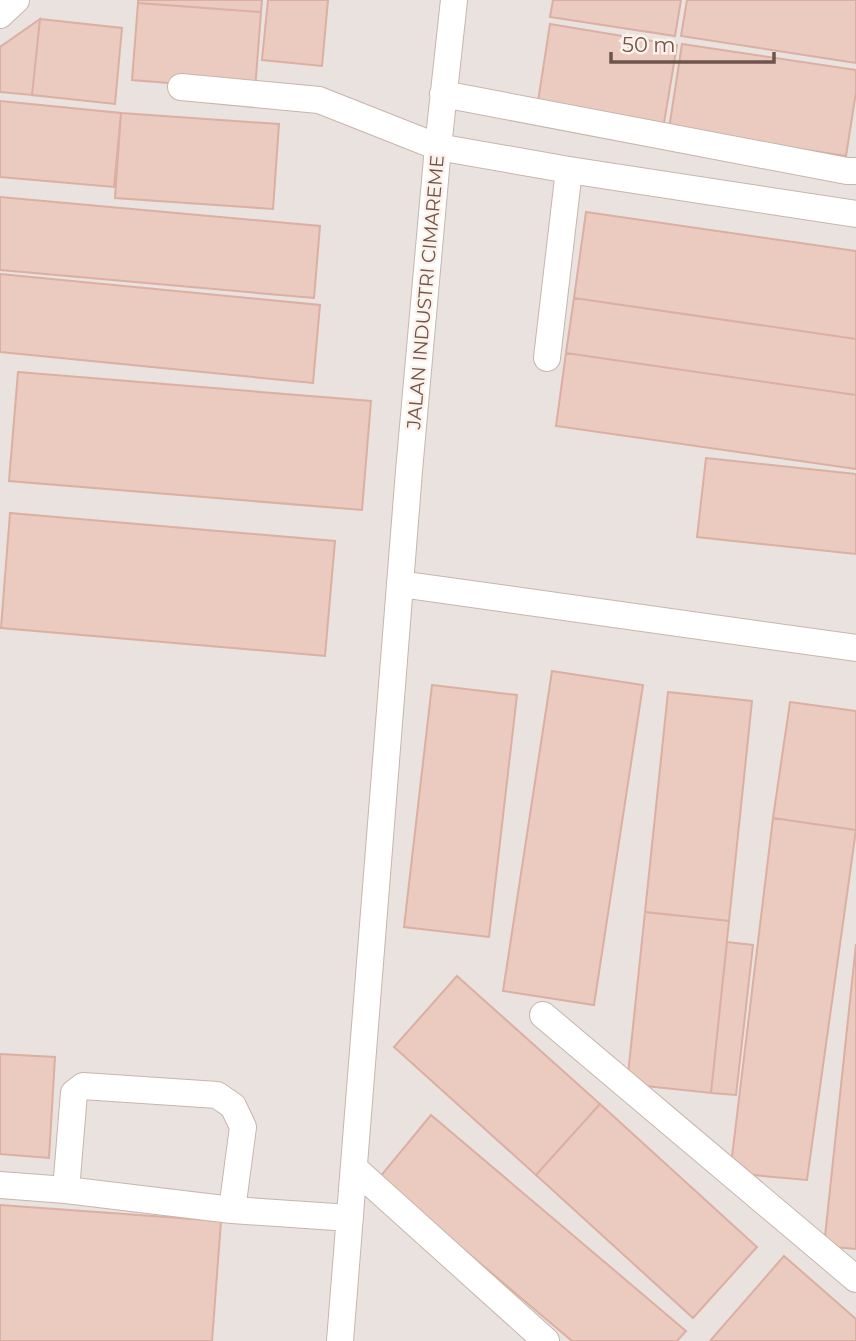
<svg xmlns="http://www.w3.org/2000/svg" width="856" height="1341" viewBox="0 0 856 1341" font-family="Montserrat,sans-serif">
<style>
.industrial{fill:#e9e2de}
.building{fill:#ebcabf;stroke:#dbafa2;stroke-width:2}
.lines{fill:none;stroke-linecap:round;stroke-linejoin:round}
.minor-casing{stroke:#c8b5ac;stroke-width:28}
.minor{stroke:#fff;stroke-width:26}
.labels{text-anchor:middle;stroke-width:5;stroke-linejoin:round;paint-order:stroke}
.street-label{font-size:19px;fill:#6e544d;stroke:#fcf2ea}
</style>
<rect width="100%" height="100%" fill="#f9eee4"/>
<path class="industrial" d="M0 0H856V1341H0Z"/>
<path class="building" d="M138 0H262L261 12 138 3Z
M268 0H328L322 66 262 60Z
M553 0H681L675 36 550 17Z
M687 0H856V63L681 36Z
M138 3 261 12 255 90 132 80Z
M40 19 32 95 0 92V47Z
M40 19 122 28 115 104 32 95Z
M550 24 677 45 663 129 537 108Z
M682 44 856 70V92L846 156 669 129Z
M0 101 121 113 114 187 0 177Z
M121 113 279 124 273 209 115 198Z
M0 197 320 226 314 298 0 270Z
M586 212 856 251V339L574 298Z
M0 274 320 305 313 383 0 352Z
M574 298 856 339V395L566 353Z
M566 353 856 395V469L556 426Z
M18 372 371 401 362 510 9 481Z
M706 458 856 474V554L697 537Z
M10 513 335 541 325 656 1 628Z
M552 671 643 685 594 1005 503 991Z
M432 685 517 695 489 937 404 927Z
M668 692 752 701 729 921 645 912Z
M790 702 856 711V830L773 818Z
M773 818 856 830 807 1180 730 1173Z
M645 912 729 921 711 1093 627 1084Z
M727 942 753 945 736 1095 711 1093Z
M856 944V1249L824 1246Z
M457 976 600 1104 536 1175 394 1047Z
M0 1054 55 1057 49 1158 0 1154Z
M600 1104 757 1247 693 1318 536 1175Z
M431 1115 686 1331 677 1341H572L379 1178Z
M0 1205 221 1221 212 1341H0Z
M784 1256 856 1319V1341H710Z"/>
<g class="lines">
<g class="minor-casing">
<path id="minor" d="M0 15 16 0
M181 87 319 100 438 147 569 170 856 214
M443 94 847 171H856
M547 358 569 170
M400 584 856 648
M543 1015 856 1279
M354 1168 546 1341
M0 1185 66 1190 232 1210 350 1218
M66 1190 74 1093 83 1086 217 1095 233 1106 243 1127 232 1210
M340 1341 409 471 438 147 454 0"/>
</g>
<use href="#minor" class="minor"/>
</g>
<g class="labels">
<g class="street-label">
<text transform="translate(425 292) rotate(-85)" y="7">JALAN INDUSTRI CIMAREME</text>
</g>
</g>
<path d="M611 52v10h163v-10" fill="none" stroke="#6e544d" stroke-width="3.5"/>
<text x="622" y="52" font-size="21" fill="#6e544d" stroke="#fcf2ea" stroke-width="5" paint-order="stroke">50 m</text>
</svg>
